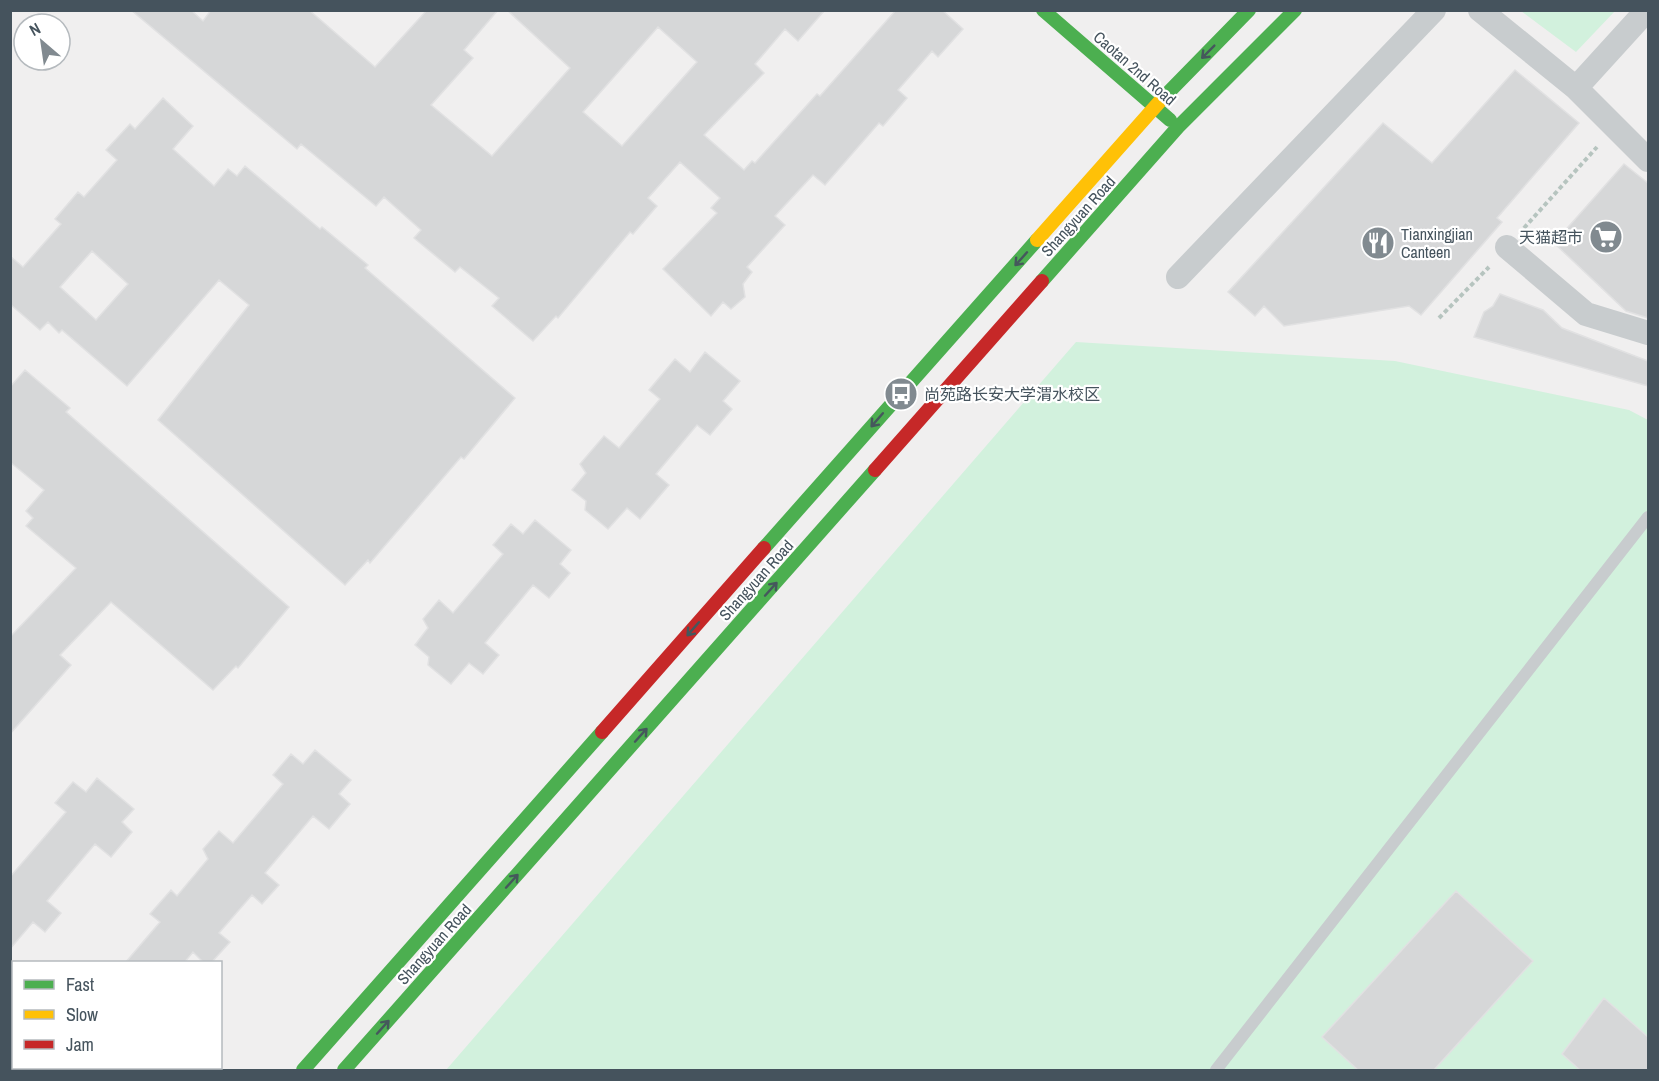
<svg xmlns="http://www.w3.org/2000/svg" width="1659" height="1081" viewBox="0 0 1659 1081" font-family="'Archivo Narrow','Noto Sans SC',sans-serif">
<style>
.green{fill:#d2f1dd}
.building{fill:#d6d7d8;stroke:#e1e1e2;stroke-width:1.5;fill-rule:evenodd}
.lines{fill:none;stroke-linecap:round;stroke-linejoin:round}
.path{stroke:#b6c4bf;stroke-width:4;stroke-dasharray:4.5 3;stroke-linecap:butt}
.lane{stroke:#c8ccce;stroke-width:12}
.street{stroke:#c8ccce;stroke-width:24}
.fast{stroke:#4caf50;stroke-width:14}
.slow{stroke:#ffc107;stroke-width:14}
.jam{stroke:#c62828;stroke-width:14}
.oneway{stroke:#45585c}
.labels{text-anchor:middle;stroke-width:4.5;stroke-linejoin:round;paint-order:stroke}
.street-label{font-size:16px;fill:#45535d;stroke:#fff}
.poi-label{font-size:16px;fill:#45535d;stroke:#fff;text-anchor:start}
</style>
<rect width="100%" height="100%" fill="#f0efef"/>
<path class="green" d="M1521 11H1615L1576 52Z
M1076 342 1395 361 1629 410 1648 420V1070H446Z"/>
<path class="building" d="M131 10H191L203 21 211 10H309L375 67 427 10H498L464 50 473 58 431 105 492 156 570 68 507 10H825L798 41 785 29 755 64 764 73 704 135 744 170 752 161 755 163 817 94 820 96 896 10H942L963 29 938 57 932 51 898 90 907 98 883 126 879 123 825 185 813 175 775 216 785 225 747 267 752 272 743 284 745 297 731 309 723 302 711 316 663 269 717 213 711 208 720 198 680 162 648 198 657 206 633 234 630 232 558 318 556 316 533 341 492 306 499 298 460 267 455 272 414 238 421 230 384 197 376 206 301 144 297 149ZM658 27 697 62 622 146 583 112Z
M1515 70 1579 123 1497 218 1502 222 1421 315 1409 306 1284 326 1264 306 1255 316 1228 292 1383 123 1432 163Z
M163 98 193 126 173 149 214 186 228 169 237 176 245 166 320 229 322 227 368 265 365 268 515 398 464 459 461 457 370 563 368 560 345 585 158 420 249 305 219 280 127 386 62 330 59 333 48 322 40 330 10 304V256L23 267 61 224 55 219 78 192 84 197 117 160 106 150 130 124 135 129ZM92 251 128 284 96 320 60 287Z
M1624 164 1648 183V318L1626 311 1554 243Z
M1500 294 1543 310 1562 328 1648 361V386L1474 337 1484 312 1493 306Z
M705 352 740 381 723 401 732 409 710 435 697 425 656 474 669 485 640 519 627 508 608 529 585 510 586 501 572 490 586 473 580 464 604 436 619 448 660 399 649 390 675 359 690 372Z
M25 370 70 408 66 412 289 607 238 668 236 666 213 690 111 602 60 655 71 665 10 734V637L76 568 26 526 33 518 26 511 44 490 10 462V387Z
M535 520 571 550 560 564 570 573 549 598 533 585 485 643 499 655 483 674 469 663 451 684 428 665 429 657 415 645 428 628 423 619 439 600 453 613 503 554 493 545 511 524 523 534Z
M315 750 351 780 339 794 350 804 329 829 313 816 265 873 279 885 262 904 252 895 219 933 230 942 211 963H204L193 952 184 963H125L160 922 150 914 171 890 177 896 208 859 203 849 219 831 233 843 283 784 273 775 291 754 303 764Z
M97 778 134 809 122 822 132 832 111 857 95 844 47 901 61 913 45 932 33 922 10 949V877L66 812 55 803 73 782 86 792Z
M1456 891 1533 961 1433 1071H1359L1322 1037Z
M1604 998 1648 1037V1071H1581L1562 1054Z"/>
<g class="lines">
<path class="path" d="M1524 228 1597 147
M1439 318 1489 267"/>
<path class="lane" d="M1216 1070 1648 517"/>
<path class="street" d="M1480 10 1576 88 1647 10
M1576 88 1648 160
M1507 247 1586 314 1648 333
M1178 277 1434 10"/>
<path class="fast" d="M1043 10 1170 120
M1162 99 1249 10
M1042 281 1178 127 1295 10
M764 548 1037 240
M303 1070 602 732
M344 1070 875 470"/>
<path class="slow" d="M1037 240 1162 99"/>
<path class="jam" d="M875 470 1042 281
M602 732 764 548"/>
</g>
<defs><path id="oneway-shaft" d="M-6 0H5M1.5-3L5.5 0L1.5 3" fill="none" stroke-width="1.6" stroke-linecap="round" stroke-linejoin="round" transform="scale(1.5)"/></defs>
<g class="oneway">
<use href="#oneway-shaft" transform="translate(1208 52) rotate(135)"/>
<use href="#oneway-shaft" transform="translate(1021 259) rotate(132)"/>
<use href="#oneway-shaft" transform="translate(877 420) rotate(131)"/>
<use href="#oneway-shaft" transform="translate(771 589) rotate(-48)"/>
<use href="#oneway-shaft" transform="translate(693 629) rotate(131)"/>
<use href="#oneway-shaft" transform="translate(641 735) rotate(-48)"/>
<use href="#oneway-shaft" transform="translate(512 881) rotate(-48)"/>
<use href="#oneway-shaft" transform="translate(383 1027) rotate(-48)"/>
</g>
<defs>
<g id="supermarket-disc" transform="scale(1.725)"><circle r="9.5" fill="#818a90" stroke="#fff"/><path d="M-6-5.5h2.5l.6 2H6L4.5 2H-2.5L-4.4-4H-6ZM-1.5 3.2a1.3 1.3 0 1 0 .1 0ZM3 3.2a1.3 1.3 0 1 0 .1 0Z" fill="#fff"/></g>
<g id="restaurant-disc" transform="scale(1.725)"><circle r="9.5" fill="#818a90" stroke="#fff"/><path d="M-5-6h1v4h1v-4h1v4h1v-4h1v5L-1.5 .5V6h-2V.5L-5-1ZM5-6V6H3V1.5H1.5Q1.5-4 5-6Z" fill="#fff"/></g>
<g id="bus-disc" transform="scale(1.725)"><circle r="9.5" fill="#818a90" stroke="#fff"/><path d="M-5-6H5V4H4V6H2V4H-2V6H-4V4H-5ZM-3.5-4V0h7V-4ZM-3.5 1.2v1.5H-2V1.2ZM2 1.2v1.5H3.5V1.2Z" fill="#fff"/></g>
</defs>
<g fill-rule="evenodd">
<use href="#supermarket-disc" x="1606" y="237"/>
<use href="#restaurant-disc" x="1378" y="243"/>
<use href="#bus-disc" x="901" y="394"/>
</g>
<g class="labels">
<g class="street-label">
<text transform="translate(1135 68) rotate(41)" y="6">Caotan 2nd Road</text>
<text transform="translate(1078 216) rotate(-48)" y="6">Shangyuan Road</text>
<text transform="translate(756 580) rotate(-48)" y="6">Shangyuan Road</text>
<text transform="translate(434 944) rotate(-48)" y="6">Shangyuan Road</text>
</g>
<g class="poi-label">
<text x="1401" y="240">Tianxingjian<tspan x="1401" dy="18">Canteen</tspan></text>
<text x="1583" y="243" text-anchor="end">天猫超市</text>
<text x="924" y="400">尚苑路长安大学渭水校区</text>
</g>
</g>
<rect width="1659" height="1081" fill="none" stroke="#45535d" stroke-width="24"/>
<rect x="12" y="961" width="210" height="108" fill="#ffffff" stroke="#b5babe" stroke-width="1.5"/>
<rect x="24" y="980" width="30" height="9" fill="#4caf50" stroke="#b5babe" stroke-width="1.5"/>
<text x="66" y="991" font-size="18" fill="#45535d">Fast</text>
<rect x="24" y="1010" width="30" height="9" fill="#ffc107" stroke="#b5babe" stroke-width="1.5"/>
<text x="66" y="1021" font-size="18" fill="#45535d">Slow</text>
<rect x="24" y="1040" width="30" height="9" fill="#c62828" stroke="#b5babe" stroke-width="1.5"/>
<text x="66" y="1051" font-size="18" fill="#45535d">Jam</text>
<g transform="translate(42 42) rotate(331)"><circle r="28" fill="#ffffff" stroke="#b5babe" stroke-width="1.5"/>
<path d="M0-4.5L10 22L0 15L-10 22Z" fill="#818a90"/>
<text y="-9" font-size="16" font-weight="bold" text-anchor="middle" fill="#45535d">N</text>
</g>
</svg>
